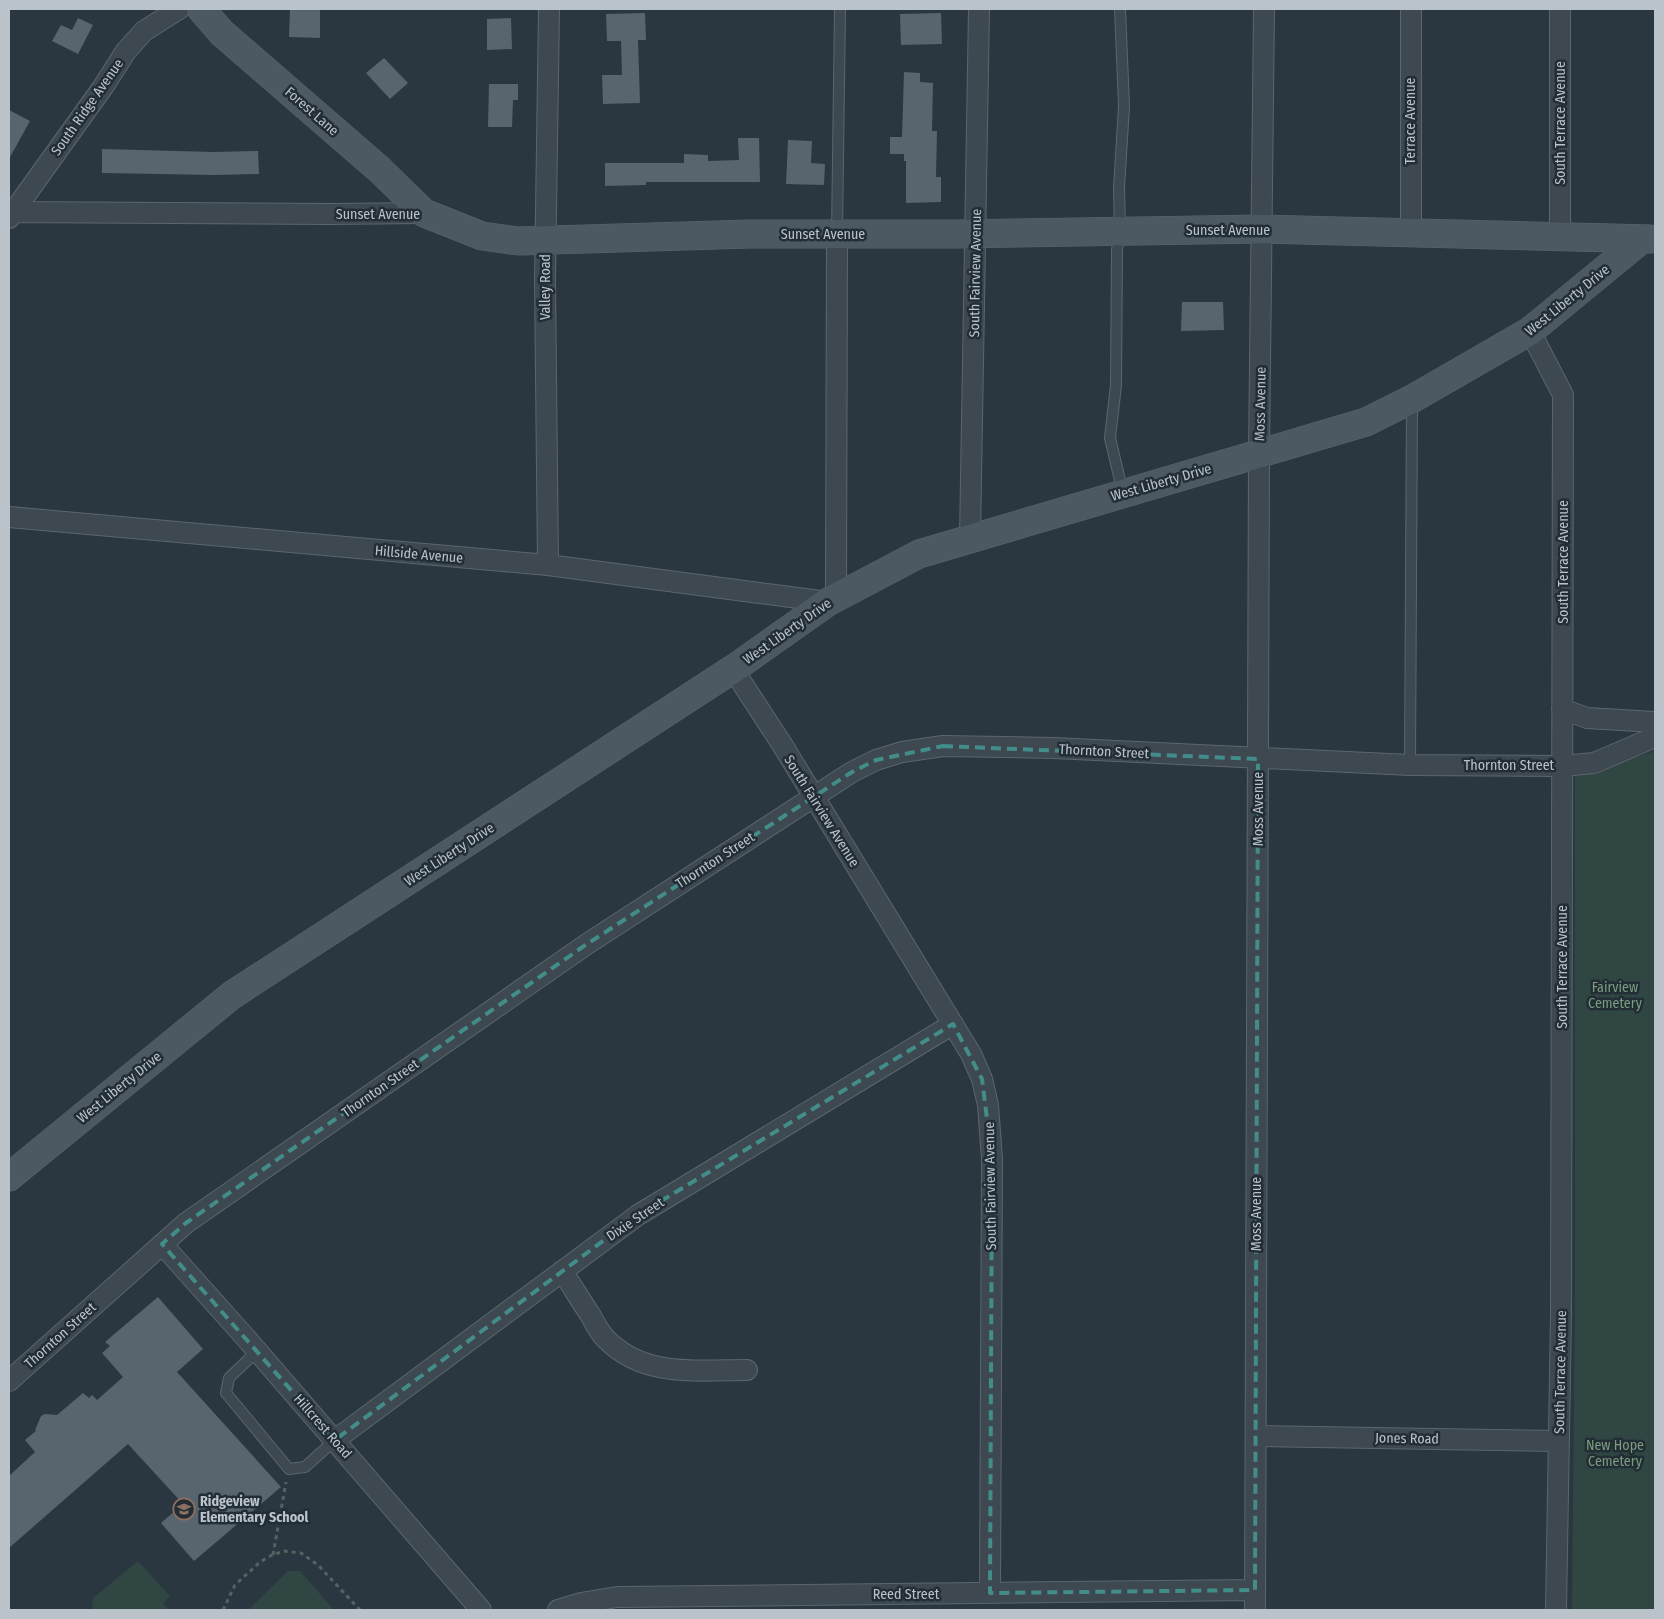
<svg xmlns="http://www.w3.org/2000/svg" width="1664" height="1619" viewBox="0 0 1664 1619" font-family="'Fira Sans Condensed',sans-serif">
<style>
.green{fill:#304643}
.building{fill:#58656f}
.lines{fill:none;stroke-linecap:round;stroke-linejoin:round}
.service-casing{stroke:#5b666d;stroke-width:12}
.minor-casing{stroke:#5b666d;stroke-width:22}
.secondary-casing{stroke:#5b666d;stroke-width:29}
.path{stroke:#516462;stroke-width:3;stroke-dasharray:4 4;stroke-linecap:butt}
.service{stroke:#3e4850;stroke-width:10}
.minor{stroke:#3e4850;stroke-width:20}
.secondary{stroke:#4c5862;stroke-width:28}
.marked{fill:none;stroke:#428d8a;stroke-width:4;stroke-dasharray:10 6;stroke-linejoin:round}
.labels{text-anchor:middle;stroke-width:5;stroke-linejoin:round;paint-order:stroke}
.street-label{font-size:14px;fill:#bac3ca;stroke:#222d35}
.park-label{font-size:14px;fill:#7b9d7e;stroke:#222d35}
.poi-label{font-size:14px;font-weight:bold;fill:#bac3ca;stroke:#222d35;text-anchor:start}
</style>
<rect width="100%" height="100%" fill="#2a3740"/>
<path class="green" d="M1655 751V1610H1572L1575 1296V777Z
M138 1561 170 1596 163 1603 169 1610H92L93 1598Z
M288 1571H300L334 1610H248Z"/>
<path class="building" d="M290 9H320V38L289 37Z
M645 13 646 40H638L640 103 603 104 602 75H622L621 41H607L606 14Z
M941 13 942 44 901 45 900 14Z
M78 18 93 25 78 54 52 41 61 25 72 30Z
M511 18 512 49 487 50V19Z
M384 58 408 83 390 99 366 73Z
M904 72 920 73V82L933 83 932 131H937L936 177H941V202L906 203V161H904V154H890V137H902Z
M489 84H518V100H513L512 127H488Z
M9 110 30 121 9 159Z
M738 138H759L760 182H646V185L605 186V163H684V154L708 155V161L739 160Z
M788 140 812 141 811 163 825 164 824 185 786 184Z
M102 149 213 152 258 151 259 174 215 175 102 173Z
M1182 302H1223L1224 330 1181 331Z
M158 1297 203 1349 177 1372 281 1487 194 1561 161 1523 183 1504 128 1444 9 1548V1476L35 1452 25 1440 36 1431 35 1430 41 1416 45 1414 57 1415 83 1393 89 1398 92 1395 97 1400 123 1377 102 1353 110 1346 105 1342Z"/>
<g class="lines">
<g class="service-casing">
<path id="service" d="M1120 9 1124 106 1119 188 1120 231 1117 250 1116 385 1110 438 1123 493
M837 233 840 9
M1410 765 1412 402
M257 1351 229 1378 226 1393 289 1469 305 1467 335 1440"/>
</g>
<g class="minor-casing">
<path id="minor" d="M1560 9V237
M9 212 329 214 424 213
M9 218 103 87 126 51 144 31 179 9
M1411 233V9
M1530 331 1563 395 1561 1315 1556 1610
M9 517 548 565 828 602
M970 538 979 9
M548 565 545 280 549 9
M836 597 837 234
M733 669 783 746 971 1054 982 1079 988 1105 992 1159 990 1593
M1562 709 1587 718 1655 722
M162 1244 245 1337 481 1610
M562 1271C572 1286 581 1301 591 1316 595 1324 600 1333 606 1339 644 1378 697 1370 747 1370
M9 1381 186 1223 587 944 852 772 876 760 902 752 943 746 1054 748 1410 765 1562 766 1594 763 1655 737
M1256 1436 1559 1441
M335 1440 638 1215 953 1024
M558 1610 581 1603 617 1597 1255 1590
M1255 1610 1259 454 1264 9"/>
</g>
<g class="secondary-casing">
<path id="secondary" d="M201 9 222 33 380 170 424 213 482 236 519 241 750 234H957L1261 229 1650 239
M9 1177 232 995 733 669 828 602 919 554 1366 422 1412 399 1530 331 1642 239"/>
</g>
<path class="path" d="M273 1555 286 1482
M223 1610 235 1585 260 1562 272 1555 284 1551 301 1553 318 1565 360 1610"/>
<use href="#service" class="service"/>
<use href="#minor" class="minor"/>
<use href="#secondary" class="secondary"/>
</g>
<path class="marked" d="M943 746 1258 759 1255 1590 990 1593 992 1159 982 1079 953 1024 638 1215 335 1440 162 1244 186 1223 587 944 852 772 876 760Z"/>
<defs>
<g id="school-ring" transform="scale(1.125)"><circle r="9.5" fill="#222d35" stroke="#8d6e63" stroke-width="1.5"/><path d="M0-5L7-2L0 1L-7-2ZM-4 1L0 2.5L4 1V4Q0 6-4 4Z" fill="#8d6e63"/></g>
</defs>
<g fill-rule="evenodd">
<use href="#school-ring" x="184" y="1509"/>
</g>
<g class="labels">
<g class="street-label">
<text transform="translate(87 107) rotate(-55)" y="5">South Ridge Avenue</text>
<text transform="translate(312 111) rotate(41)" y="5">Forest Lane</text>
<text transform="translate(1410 121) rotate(-90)" y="5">Terrace Avenue</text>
<text transform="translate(1560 123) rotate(-90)" y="5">South Terrace Avenue</text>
<text x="378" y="219">Sunset Avenue</text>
<text x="1228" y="235">Sunset Avenue</text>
<text x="823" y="239">Sunset Avenue</text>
<text transform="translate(975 273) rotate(-89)" y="5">South Fairview Avenue</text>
<text transform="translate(545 287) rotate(-90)" y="5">Valley Road</text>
<text transform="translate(1567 300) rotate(-39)" y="5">West Liberty Drive</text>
<text transform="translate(1260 404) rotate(-89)" y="5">Moss Avenue</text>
<text transform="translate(1161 482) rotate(-16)" y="5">West Liberty Drive</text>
<text transform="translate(419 554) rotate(5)" y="5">Hillside Avenue</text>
<text transform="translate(1563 562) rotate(-90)" y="5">South Terrace Avenue</text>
<text transform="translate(787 631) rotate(-35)" y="5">West Liberty Drive</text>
<text transform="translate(1104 751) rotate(3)" y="5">Thornton Street</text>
<text x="1509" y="770">Thornton Street</text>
<text transform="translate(1258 809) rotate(-90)" y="5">Moss Avenue</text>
<text transform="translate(822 811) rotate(58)" y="5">South Fairview Avenue</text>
<text transform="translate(449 854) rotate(-33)" y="5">West Liberty Drive</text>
<text transform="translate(715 860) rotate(-33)" y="5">Thornton Street</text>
<text transform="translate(1562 967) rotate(-90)" y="5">South Terrace Avenue</text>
<text transform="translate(119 1087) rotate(-39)" y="5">West Liberty Drive</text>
<text transform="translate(380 1088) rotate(-35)" y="5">Thornton Street</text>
<text transform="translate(990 1186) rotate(-91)" y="5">South Fairview Avenue</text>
<text transform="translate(1256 1214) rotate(-90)" y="5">Moss Avenue</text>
<text transform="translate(635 1219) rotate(-34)" y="5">Dixie Street</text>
<text transform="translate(60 1335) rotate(-42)" y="5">Thornton Street</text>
<text transform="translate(1560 1372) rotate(-89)" y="5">South Terrace Avenue</text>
<text transform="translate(323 1426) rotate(49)" y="5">Hillcrest Road</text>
<text transform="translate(1407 1438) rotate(1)" y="5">Jones Road</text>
<text x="906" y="1599">Reed Street</text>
</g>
<g class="park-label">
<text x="1615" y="992">Fairview<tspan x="1615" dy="16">Cemetery</tspan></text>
<text x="1615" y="1450">New Hope<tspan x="1615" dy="16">Cemetery</tspan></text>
</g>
<g class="poi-label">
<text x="200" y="1506">Ridgeview<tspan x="200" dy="16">Elementary School</tspan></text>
</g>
</g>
<rect width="1664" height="1619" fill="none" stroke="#bac3ca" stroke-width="20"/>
</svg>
